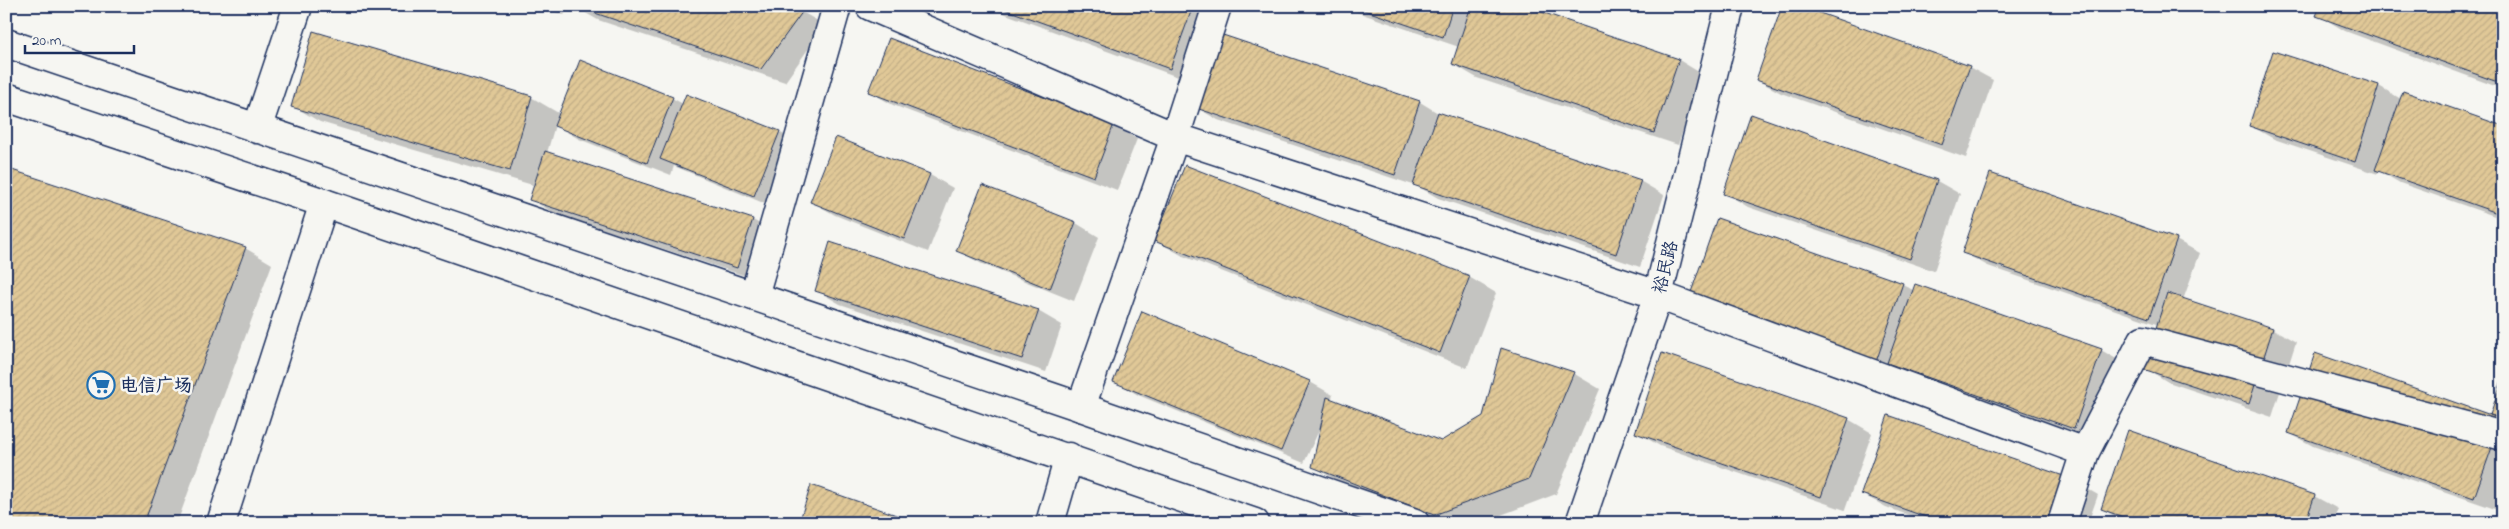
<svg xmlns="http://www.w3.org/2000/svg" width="2509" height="529" viewBox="0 0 2509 529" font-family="'Indie Flower','LXGW WenKai TC',sans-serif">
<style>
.shadow{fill:#0003}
.building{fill:url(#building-hatch);stroke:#1b2f5e}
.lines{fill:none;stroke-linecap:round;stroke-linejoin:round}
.street-casing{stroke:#1b2f5e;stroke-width:31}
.secondary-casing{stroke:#1b2f5e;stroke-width:31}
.street{stroke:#f6f6f2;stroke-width:28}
.secondary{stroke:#f6f6f2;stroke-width:28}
.labels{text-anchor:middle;stroke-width:5;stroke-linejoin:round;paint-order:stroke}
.street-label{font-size:18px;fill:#1b2f5e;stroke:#f6f6f2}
.poi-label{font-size:18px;font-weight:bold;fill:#1b2f5e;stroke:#f6f6f2;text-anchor:start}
</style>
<defs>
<pattern id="building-hatch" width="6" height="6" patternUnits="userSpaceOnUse" patternTransform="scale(1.25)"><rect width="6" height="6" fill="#e0c897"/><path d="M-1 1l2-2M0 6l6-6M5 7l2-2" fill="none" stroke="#c0ac85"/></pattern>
</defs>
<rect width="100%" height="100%" fill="#f6f6f2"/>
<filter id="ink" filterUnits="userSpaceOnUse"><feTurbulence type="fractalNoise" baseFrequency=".02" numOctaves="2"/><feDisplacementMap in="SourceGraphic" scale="10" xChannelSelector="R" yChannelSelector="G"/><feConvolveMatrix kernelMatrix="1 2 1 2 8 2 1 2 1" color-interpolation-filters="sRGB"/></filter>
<g filter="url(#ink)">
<path class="shadow" d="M537 6H570L564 15Z
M984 6H1226L1197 84Z
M1339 6H1520L1679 60 1702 74 1678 145 1477 78 1453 64 1459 47Z
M2503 6V89L2345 31 2318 15Z
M575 7 802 12 825 25 785 82 598 20Z
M1218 34 1420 102 1438 113 1640 181 1664 195 1640 267 1438 198 1419 187 1218 120 1194 106Z
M2274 53 2379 86 2401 99 2503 127V219L2400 183 2379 171 2378 174 2274 139 2251 126Z
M1969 67 1993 80 1966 158 1781 93 1757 80Z
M870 92 1113 125 1137 139 1117 190 893 105Z
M531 97 560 114 672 98 683 104 779 132 803 145 778 209 674 166 671 175 579 139 555 125 547 153 753 220 776 234 761 281 555 213 531 200 536 186 320 122 293 106Z
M1752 116 1937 181 1960 194 1934 271 1748 207 1725 193Z
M930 175 953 188 928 252 835 215 812 202Z
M983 187 1076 223 1099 237 1074 301 982 264 958 251Z
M1718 220 1903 284 1914 291 2101 350 2125 364 2098 441 1714 311Z
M2176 240 2200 253 2183 300 2273 329 2296 342 2272 417 2168 382 2145 368 2159 325 1988 266 1964 253Z
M1156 241 1469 277 1496 293 1467 368 1183 256Z
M245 248 272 264 177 523H6Z
M816 290 1038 311 1062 325 1046 372 840 304Z
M1573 373 1600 389 1556 494 1480 523H1445L1341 483 1314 467 1322 424 1304 463 1138 395 1115 381 1310 382 1333 395 1331 400 1441 443 1484 417Z
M2503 381V496L2498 510 2313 446 2289 433 2491 416Z
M1848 419 1872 433 1845 510 1660 446 1636 432Z
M2074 481 2098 495 2088 523H1930L1886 507 1862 494Z
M2314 496 2338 509 2333 523H2127L2102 509Z"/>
<path class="building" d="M574 6H789L803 11 761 69Z
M996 6H1193L1170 69Z
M1352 6H1453L1443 37Z
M1471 6H1524L1679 59 1654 133 1452 64Z
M1782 6H1800L1970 66 1942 145 1756 80Z
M2320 6H2503V84L2316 16Z
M313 31 532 96 510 171 291 107Z
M1217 33 1420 101 1395 175 1193 107Z
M889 38 1114 124 1094 177 868 92Z
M2273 51 2379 85 2355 162 2249 126Z
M580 60 673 97 647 163 554 126Z
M2403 91 2503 126V215L2375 170Z
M686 94 780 131 754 196 660 159Z
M1438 112 1641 180 1616 254 1413 185Z
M1751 114 1937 180 1910 259 1723 194Z
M836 137 930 174 904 239 810 202Z
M545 151 753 219 737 268 529 200Z
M1185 165 1470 276 1440 353 1154 241Z
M6 168 246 247 144 523H6Z
M1990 173 2177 239 2149 318 1962 253Z
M982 185 1076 222 1050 289 956 251Z
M1717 218 1903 283 1876 362 1689 298Z
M830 242 1039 310 1022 359 815 291Z
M1915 284 2102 349 2074 429 1887 363Z
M2167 293 2273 328 2249 404 2143 369Z
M1142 311 1310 381 1281 451 1113 382Z
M1501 348 1574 372 1529 479 1434 515 1312 467 1327 397 1441 441 1483 416Z
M1662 353 1849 418 1821 497 1635 433Z
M2315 353 2502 419 2474 498 2288 433Z
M2503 377V419L2490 415Z
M1888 415 2075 480 2060 523H1943L1861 494Z
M2128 430 2315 495 2305 523H2139L2101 509Z
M811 485 919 523H799Z"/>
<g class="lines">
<g class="street-casing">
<path id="street" d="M870 6 1175 137 1658 295 2085 452
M257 129 298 6
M754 296 837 6
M1081 407 1175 137 1217 6
M221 523 324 203
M1050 523 1069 457
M1580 523 1658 295 1730 6
M2062 523 2085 452 2143 340 2503 436"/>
</g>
<g class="secondary-casing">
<path id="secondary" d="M6 43 1081 407 1415 523
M6 97 324 203 1255 523"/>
</g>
<use href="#street" class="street"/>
<use href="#secondary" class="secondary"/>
</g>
</g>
<defs>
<g id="supermarket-ring" transform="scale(1.4375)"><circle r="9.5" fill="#f6f6f2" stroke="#1f6fb2" stroke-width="1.5"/><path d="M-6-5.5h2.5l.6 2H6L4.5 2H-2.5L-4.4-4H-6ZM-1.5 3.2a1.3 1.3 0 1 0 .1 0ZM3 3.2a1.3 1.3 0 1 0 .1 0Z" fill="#1f6fb2"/></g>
</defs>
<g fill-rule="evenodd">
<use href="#supermarket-ring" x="101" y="385"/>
</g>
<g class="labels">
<g class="street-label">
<text transform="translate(1665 267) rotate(-76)" y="6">裕民路</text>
</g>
<g class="poi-label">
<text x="120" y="391">电信广场</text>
</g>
</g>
<rect width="2509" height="529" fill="none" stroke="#f6f6f2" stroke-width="25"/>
<rect x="12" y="12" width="2484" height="504" fill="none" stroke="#1b2f5e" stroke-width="2" filter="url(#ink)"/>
<path d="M25 45v8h109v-8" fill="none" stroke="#1b2f5e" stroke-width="2.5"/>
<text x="32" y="45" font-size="15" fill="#1b2f5e" stroke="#f6f6f2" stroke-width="4" paint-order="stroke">20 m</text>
</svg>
